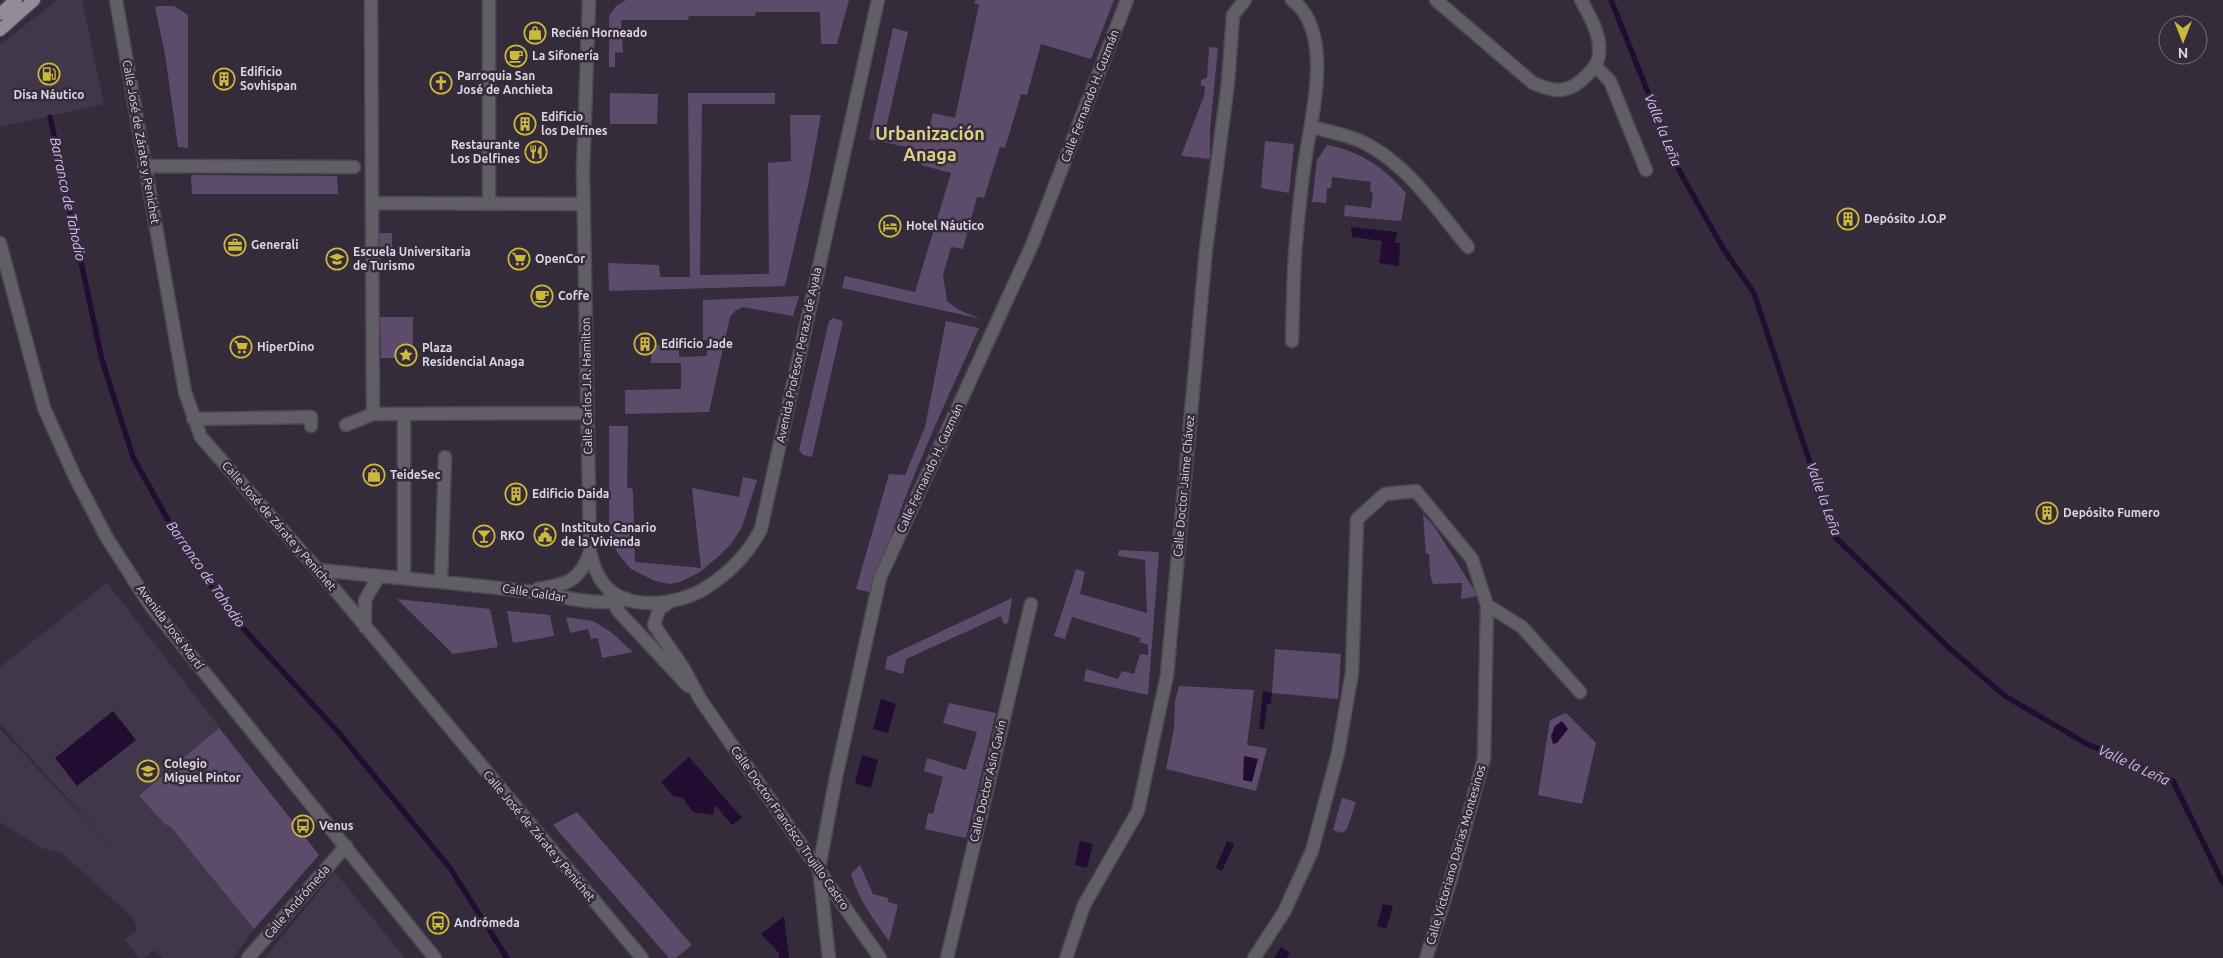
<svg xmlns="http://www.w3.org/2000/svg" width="2223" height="958" viewBox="0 0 2223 958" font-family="Ubuntu,sans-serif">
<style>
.built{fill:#41374a}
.green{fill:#5d4b6c}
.water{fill:#220c31}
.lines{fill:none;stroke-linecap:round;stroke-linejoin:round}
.stream{stroke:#220c31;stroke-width:5.5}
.minor-casing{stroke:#4f4755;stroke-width:15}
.major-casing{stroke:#4f4755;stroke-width:15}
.minor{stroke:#625e66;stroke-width:12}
.major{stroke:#938b9a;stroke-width:12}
.labels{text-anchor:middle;stroke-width:5;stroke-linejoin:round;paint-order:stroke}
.poi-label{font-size:12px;font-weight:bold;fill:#dbd6e0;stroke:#342c3b;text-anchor:start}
.street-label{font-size:12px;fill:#dbd6e0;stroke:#342c3b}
.water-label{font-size:14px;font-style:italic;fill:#deb8fc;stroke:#342c3b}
.district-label{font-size:18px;font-weight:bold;fill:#ddd082;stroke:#342c3b}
</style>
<rect width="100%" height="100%" fill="#342c3b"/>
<path class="built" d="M57 0H82L104 104 0 127V45Z
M107 583 319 855 254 929 233 958H162L154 950 144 958H139L125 940 137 930 133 918 62 853 41 848 0 822V729L122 858 0 724V667Z
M335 872 405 958H265L272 949Z"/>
<path class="green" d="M626 0H849L837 44H821L820 12H756L755 16H689L688 20H621L623 53 615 52V67H609V16L616 6Z
M976 0H1114L1091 59 1041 44 1027 95 1021 94 1005 148 1000 147 984 198 977 197 963 249 951 247 943 275 947 301 959 310 981 319 842 288 845 276 915 292 951 173 921 165 925 151 869 139 893 28 908 32 886 128 927 137 933 113 955 118 979 5 974 3Z
M160 6H174L188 15V148L178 147 165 54 155 7Z
M1209 47 1218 48 1210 129V159L1181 156 1204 96 1205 86H1201V80L1207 78Z
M610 93 658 94 657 124H610Z
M688 93H775V104H702L700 275 769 274 768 163 791 161 790 115H821L808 186 785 286 609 291 608 263 659 265 660 277H690Z
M1265 141 1294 144 1289 193 1261 188Z
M1327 145C1360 151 1385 168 1406 193L1401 221 1344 216 1345 205 1371 208 1373 193 1370 192 1371 182 1332 177 1331 188 1327 189 1326 203 1312 202 1317 160Z
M191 175 337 176 338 194H192Z
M374 233H392V256H374Z
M799 296 793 316 743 307 735 311 730 317 709 412 625 414V390L681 389V363H651V345L679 344V357L707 356V340H703V300Z
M380 317H413V358H381Z
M833 318 843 321 812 457 803 455 799 450 829 321Z
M946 321 979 328C941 413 898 503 873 593L856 589 889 474 905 475 925 427Z
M609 426H628L627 488H632L633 493 635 562 701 568 692 488 739 497 743 477 757 480 742 527 731 544 720 555 700 572 680 582 670 584 655 581 631 569 619 555 613 544 609 527Z
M1423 514 1434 526 1478 596 1461 599 1462 583 1433 584 1430 574 1429 554H1426Z
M1119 550 1159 552 1148 695 1084 681 1086 669 1118 679 1122 671 1134 674 1140 654 1148 655V645L1139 642 1141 638 1072 617 1065 639 1054 636 1076 569 1085 572 1080 594 1147 613 1145 560 1118 556Z
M1012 598 1008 623 1004 624 1001 616 906 659 903 674 885 669 887 657Z
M397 599 490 609 498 647 453 654Z
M507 611 550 615 554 636 513 643Z
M566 617 593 621 611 632 633 652 602 658 598 638 591 639 588 629 570 633Z
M1275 649 1341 654 1338 699 1272 693Z
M1179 686 1254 690 1247 745 1267 748 1256 791 1166 769 1174 729 1175 701Z
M949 703 996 713 966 838 925 829 928 813 933 814 943 777 924 771 927 758 966 770 977 732 943 723Z
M1566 713 1596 743 1582 804 1538 795 1550 720Z
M219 728 319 855 254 929 171 827 165 824 139 796Z
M1342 798 1356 802 1347 829 1342 833 1333 830Z
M577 812 692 945 676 958H669L553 825Z
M860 865 873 894 888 898V902L898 905 889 941C874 920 858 899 851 874Z"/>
<path class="water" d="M1351 227 1397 232 1395 243H1400L1399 266 1379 263 1382 241 1352 237Z
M1263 691 1272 693 1271 704H1267L1264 729H1259Z
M881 699 896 704 888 733 873 729Z
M113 711 136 740 77 786 55 758Z
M1562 721 1568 729 1557 743 1553 744 1551 736 1555 726Z
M862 755 878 760 871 788 855 783Z
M1244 756 1258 759 1252 782 1243 780Z
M689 757 742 818 732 825 715 805 713 815 693 812 683 798 673 796 661 782Z
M1080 841 1093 844 1087 868 1075 865Z
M1227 841 1234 844 1222 871 1216 868Z
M1383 904 1393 906 1386 929 1377 926Z
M784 916 789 958H779V953L761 934Z
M1281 947 1290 953 1287 958H1274Z"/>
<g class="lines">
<path class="stream" d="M1611 0 1680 172 1724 250 1754 293 1834 536 1949 648 2005 696 2087 744 2173 781 2223 883
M50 117 102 360 133 457 179 540 231 615 339 733 450 868 507 958"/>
<g class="minor-casing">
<path id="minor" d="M116 0 185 392 201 437 336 591 642 958
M371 0 373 414
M489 0V204
M589 0 583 171 590 552C593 564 596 574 603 583 626 613 680 605 707 587 731 572 748 554 761 529L878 0
M1292 0C1332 29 1314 107 1307 148 1301 182 1298 219 1295 254 1293 283 1293 312 1292 341
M1436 0 1533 83C1556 93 1570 94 1588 74 1593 69 1599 62 1599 54 1601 34 1590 17 1581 0
M1595 66 1610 81 1646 170
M1312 127C1331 132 1353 136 1370 146 1411 169 1439 212 1468 247
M144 166 354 167
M372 203 583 204
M0 243 44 408 75 477 107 538 150 605 435 958
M404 414V578
M193 419 311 417V426
M346 425 373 414 588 413
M318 570C387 577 456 583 525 591 560 594 592 608 627 599
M441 582 445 457
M538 589C568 584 579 582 590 552
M610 596 619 612 688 686
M670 602 659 609 654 625 684 669 700 699 880 958
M1487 605 1522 627 1580 692
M365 627V600L379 576
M248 958 346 846
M829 958 819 868 836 777 880 578 1032 245 1127 0
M947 958 1031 604
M1066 958 1084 905 1138 811 1167 675 1206 249 1228 83 1233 15 1245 0
M1254 958 1284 912 1312 851 1338 753 1352 673 1357 519 1385 494 1416 491 1472 559 1487 605 1484 758 1450 882 1426 958"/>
</g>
<g class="major-casing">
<path id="major" d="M0 14 16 0
M0 30 34 0"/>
</g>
<use href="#minor" class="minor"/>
<use href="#major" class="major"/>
</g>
<defs>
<g id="shop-ring" transform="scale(1.125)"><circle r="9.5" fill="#342c3b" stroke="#cdb938" stroke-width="1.5"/><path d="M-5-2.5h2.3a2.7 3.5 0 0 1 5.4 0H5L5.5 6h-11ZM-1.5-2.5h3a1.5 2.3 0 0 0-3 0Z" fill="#cdb938"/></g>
<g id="cafe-ring" transform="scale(1.125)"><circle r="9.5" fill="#342c3b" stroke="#cdb938" stroke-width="1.5"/><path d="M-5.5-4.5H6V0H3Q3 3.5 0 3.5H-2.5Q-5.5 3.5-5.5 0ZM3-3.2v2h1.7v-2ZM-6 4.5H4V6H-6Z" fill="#cdb938"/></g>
<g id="fuel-ring" transform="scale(1.125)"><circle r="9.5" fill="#342c3b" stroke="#cdb938" stroke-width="1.5"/><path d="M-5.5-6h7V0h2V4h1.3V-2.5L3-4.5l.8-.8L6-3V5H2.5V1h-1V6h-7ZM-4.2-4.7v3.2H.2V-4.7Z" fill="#cdb938"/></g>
<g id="building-ring" transform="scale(1.125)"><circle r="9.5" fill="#342c3b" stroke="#cdb938" stroke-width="1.5"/><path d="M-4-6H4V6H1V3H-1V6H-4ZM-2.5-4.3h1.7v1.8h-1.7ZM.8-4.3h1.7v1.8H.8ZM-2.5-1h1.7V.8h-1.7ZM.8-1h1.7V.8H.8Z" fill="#cdb938"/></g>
<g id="church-ring" transform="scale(1.125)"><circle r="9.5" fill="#342c3b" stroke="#cdb938" stroke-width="1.5"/><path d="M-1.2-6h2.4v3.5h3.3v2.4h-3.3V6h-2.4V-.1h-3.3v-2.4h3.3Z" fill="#cdb938"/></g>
<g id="restaurant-ring" transform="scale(1.125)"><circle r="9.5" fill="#342c3b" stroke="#cdb938" stroke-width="1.5"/><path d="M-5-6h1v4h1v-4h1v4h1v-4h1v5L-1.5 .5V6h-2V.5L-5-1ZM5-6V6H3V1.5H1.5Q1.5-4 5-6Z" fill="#cdb938"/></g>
<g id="hotel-ring" transform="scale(1.125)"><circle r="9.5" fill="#342c3b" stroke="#cdb938" stroke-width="1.5"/><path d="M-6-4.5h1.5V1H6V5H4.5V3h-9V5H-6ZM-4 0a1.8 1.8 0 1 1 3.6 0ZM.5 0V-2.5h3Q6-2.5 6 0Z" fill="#cdb938"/></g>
<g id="office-ring" transform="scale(1.125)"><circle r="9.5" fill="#342c3b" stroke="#cdb938" stroke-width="1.5"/><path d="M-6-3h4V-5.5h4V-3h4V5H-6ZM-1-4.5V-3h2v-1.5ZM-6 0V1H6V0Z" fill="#cdb938"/></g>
<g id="university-ring" transform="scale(1.125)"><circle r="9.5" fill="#342c3b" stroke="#cdb938" stroke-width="1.5"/><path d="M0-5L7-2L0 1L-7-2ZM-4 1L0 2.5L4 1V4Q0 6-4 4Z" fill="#cdb938"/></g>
<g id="supermarket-ring" transform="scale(1.125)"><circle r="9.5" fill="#342c3b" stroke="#cdb938" stroke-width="1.5"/><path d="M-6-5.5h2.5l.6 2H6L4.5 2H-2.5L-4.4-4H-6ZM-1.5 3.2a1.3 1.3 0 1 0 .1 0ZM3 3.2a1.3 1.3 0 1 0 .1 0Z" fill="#cdb938"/></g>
<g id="sight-ring" transform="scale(1.125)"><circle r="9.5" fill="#342c3b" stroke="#cdb938" stroke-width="1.5"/><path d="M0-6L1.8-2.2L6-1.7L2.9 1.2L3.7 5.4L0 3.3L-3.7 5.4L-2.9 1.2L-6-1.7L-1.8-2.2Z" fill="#cdb938"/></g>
<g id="civic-ring" transform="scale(1.125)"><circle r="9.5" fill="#342c3b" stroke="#cdb938" stroke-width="1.5"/><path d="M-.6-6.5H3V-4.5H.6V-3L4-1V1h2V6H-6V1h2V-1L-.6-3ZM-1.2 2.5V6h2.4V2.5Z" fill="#cdb938"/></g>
<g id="bar-ring" transform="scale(1.125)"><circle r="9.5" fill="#342c3b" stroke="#cdb938" stroke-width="1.5"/><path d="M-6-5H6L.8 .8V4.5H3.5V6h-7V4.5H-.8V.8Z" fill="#cdb938"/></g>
<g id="school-ring" transform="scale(1.125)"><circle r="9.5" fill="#342c3b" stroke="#cdb938" stroke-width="1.5"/><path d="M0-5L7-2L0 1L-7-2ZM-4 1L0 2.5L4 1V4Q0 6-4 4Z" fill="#cdb938"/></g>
<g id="bus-ring" transform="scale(1.125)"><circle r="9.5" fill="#342c3b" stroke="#cdb938" stroke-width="1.5"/><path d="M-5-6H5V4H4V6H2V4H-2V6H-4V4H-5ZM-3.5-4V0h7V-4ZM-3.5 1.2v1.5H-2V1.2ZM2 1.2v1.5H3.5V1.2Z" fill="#cdb938"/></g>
</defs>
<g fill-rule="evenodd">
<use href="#shop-ring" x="535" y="33"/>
<use href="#cafe-ring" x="516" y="56"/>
<use href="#fuel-ring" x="49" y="74"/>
<use href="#building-ring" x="224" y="79"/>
<use href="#church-ring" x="441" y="83"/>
<use href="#building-ring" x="525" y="124"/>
<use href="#restaurant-ring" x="536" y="152"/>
<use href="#building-ring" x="1848" y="219"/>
<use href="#hotel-ring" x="890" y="226"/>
<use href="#office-ring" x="235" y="245"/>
<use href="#university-ring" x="337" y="259"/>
<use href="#supermarket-ring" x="519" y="259"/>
<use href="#cafe-ring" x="542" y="296"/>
<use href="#building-ring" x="645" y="344"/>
<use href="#supermarket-ring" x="241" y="347"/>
<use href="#sight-ring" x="406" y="355"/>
<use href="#shop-ring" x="374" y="475"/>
<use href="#building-ring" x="516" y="494"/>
<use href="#building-ring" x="2047" y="513"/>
<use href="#civic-ring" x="545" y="535"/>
<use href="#bar-ring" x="484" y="536"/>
<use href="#school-ring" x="148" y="771"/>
<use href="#bus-ring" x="303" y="826"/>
<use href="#bus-ring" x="438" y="923"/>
</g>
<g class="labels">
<g class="poi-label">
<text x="551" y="37">Recién Horneado</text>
<text x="532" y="60">La Sifonería</text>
<text x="240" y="76">Edificio<tspan x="240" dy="14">Sovhispan</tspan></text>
<text x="457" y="80">Parroquia San<tspan x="457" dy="14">José de Anchieta</tspan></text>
<text x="49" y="99" text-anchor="middle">Disa Náutico</text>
<text x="541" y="121">Edificio<tspan x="541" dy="14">los Delfines</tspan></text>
<text x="520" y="149" text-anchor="end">Restaurante<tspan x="520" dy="14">Los Delfines</tspan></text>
<text x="1864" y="223">Depósito J.O.P</text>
<text x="906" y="230">Hotel Náutico</text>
<text x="251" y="249">Generali</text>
<text x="353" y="256">Escuela Universitaria<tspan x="353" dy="14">de Turismo</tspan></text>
<text x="535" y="263">OpenCor</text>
<text x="558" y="300">Coffe</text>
<text x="661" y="348">Edificio Jade</text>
<text x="257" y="351">HiperDino</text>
<text x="422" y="352">Plaza<tspan x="422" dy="14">Residencial Anaga</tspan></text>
<text x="390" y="479">TeideSec</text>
<text x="532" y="498">Edificio Daida</text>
<text x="2063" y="517">Depósito Fumero</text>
<text x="561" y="532">Instituto Canario<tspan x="561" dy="14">de la Vivienda</tspan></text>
<text x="500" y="540">RKO</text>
<text x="164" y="768">Colegio<tspan x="164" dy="14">Miguel Pintor</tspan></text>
<text x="319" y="830">Venus</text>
<text x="454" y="927">Andrómeda</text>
</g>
<g class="street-label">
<text transform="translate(1090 96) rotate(-69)" y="4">Calle Fernando H. Guzmán</text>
<text transform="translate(141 142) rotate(80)" y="4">Calle José de Zárate y Penichet</text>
<text transform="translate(799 355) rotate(-78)" y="4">Avenida Profesor Peraza de Ayala</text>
<text transform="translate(587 386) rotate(-91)" y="4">Calle Carlos J.R. Hamilton</text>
<text transform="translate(930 468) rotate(-65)" y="4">Calle Fernando H. Guzmán</text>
<text transform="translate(1184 486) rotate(-85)" y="4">Calle Doctor Jaime Chávez</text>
<text transform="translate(279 526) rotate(49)" y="4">Calle José de Zárate y Penichet</text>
<text transform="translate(534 593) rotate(9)" y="4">Calle Galdar</text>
<text transform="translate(170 627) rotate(53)" y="4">Avenida José Martí</text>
<text transform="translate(988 781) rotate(-77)" y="4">Calle Doctor Asín Gavín</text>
<text transform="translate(790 828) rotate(55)" y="4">Calle Doctor Francisco Trujillo Castro</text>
<text transform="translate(539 836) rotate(50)" y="4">Calle José de Zárate y Penichet</text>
<text transform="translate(1456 855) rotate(-74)" y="4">Calle Victoriano Darias Montesinos</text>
<text transform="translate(297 902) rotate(-49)" y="4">Calle Andrómeda</text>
</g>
<g class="water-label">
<text transform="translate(1663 130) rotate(68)" y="5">Valle la Leña</text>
<text transform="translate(68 199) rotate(78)" y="5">Barranco de Tahodio</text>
<text transform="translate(1824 499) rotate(70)" y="5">Valle la Leña</text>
<text transform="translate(206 574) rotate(55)" y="5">Barranco de Tahodio</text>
<text transform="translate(2134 765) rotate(25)" y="5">Valle la Leña</text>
</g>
<g class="district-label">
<text x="930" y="140">Urbanización<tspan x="930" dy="21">Anaga</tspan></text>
</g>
</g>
<g transform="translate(2183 40) rotate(180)"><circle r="24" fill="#342c3b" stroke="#77707d"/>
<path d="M0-4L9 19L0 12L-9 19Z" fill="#cdb938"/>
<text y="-8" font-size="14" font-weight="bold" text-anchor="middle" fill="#dbd6e0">N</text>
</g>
</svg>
